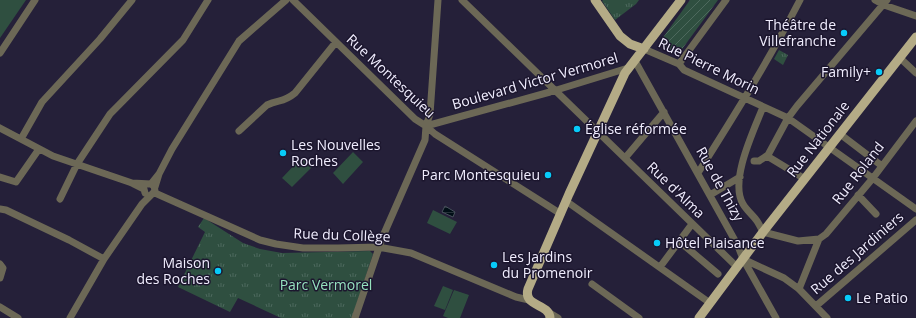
<svg xmlns="http://www.w3.org/2000/svg" width="916" height="318" viewBox="0 0 916 318" font-family="'Open Sans',sans-serif">
<style>
.grass{fill:#2f4f40}
.park{fill:url(#park-tufts)}
.garden{fill:url(#garden-furrows)}
.water{fill:url(#water-rules);stroke:#48515c}
.lines{fill:none;stroke-linecap:round;stroke-linejoin:round}
.minor{stroke:#6c6856;stroke-width:7}
.major{stroke:#b4ab86;stroke-width:9}
.poi-dot{fill:#07cbf9;stroke:#1c162e;stroke-width:1.5}
.labels{text-anchor:middle;stroke-width:3;stroke-linejoin:round;paint-order:stroke}
.poi-label{font-size:14px;fill:#f0edfe;stroke:#1c162e;text-anchor:start}
.street-label{font-size:14px;fill:#f0edfe;stroke:#1c162e}
.park-label{font-size:14px;fill:#95e1be;stroke:#1c162e}
</style>
<defs>
<pattern id="park-tufts" width="24" height="20" patternUnits="userSpaceOnUse"><rect width="24" height="20" fill="#2f4f40"/><path d="M3 7l-1-3M5 7V3M7 7l1-3M15 17l-1-3M17 17v-4M19 17l1-3" fill="none" stroke="#4d695d"/></pattern>
<pattern id="garden-furrows" width="10" height="10" patternUnits="userSpaceOnUse"><rect width="10" height="10" fill="#2f4f40"/><path d="M-1 1l2-2M0 10L10 0M9 11l2-2" fill="none" stroke="#4d695d"/></pattern>
<pattern id="water-rules" width="6" height="5" patternUnits="userSpaceOnUse"><rect width="6" height="5" fill="#000e16"/><path d="M0 2.5h6" fill="none" stroke="#263139"/></pattern>
</defs>
<rect width="100%" height="100%" fill="#252039"/>
<path class="grass" d="M0 0H26L0 38Z
M353 152 363 162 343 184 333 173Z
M302 157 312 167 292 187 282 178Z
M433 210 457 222 450 234 427 223Z
M443 286 453 290 445 310 434 306Z
M454 290 469 295 460 318H448L443 316Z"/>
<path class="park" d="M603 0H639L636 4 615 20 602 1Z
M779 50 788 55 783 65 774 59Z
M204 218 243 243 260 249 282 253 370 251 373 254 352 318H281L238 298 230 312 178 287 205 232 198 227Z"/>
<path class="garden" d="M690 0H718L677 56 659 43Z"/>
<path class="water" d="M445 206 455 212 453 217 442 212Z"/>
<g class="lines">
<path class="minor" d="M293 0 415 119 426 126 435 134 561 214
M462 0 737 267
M875 0 884 5 916 16
M644 49 679 64 684 70 788 118 916 209
M0 53 35 0
M900 58 916 73
M635 61 738 246 743 259 776 318
M679 64 726 0
M763 107C754 130 729 181 743 204 747 211 753 215 757 221 759 224 761 228 763 232L798 241 819 239
M426 126 550 92 628 68
M0 128 53 156 132 183 144 189 145 193
M239 131 267 105C279 99 283 103 295 93L336 42
M840 134 882 166
M21 139 42 102 100 39 132 0
M767 156 805 179
M625 158 664 112
M754 161H759L768 155 788 118 797 106 887 0
M698 173C734 116 769 60 800 0
M159 174 172 149 239 41 286 0
M0 177 16 182 39 149
M151 184 159 174 155 187
M155 193 260 240 276 244 303 248H338L378 247 411 253 516 297 529 300
M710 195 740 177
M858 195 876 214
M60 199 77 164 110 114 183 40 208 0
M566 201 710 303
M0 209 6 210 69 240 104 259
M819 239 826 234 873 178 916 121
M679 241 718 274
M745 260 784 278 799 289 827 318
M0 264 3 268 0 278
M660 267 692 224
M592 284 639 318
M799 289 819 239
M816 306 916 220
M0 307 18 318
M548 312 558 318
M70 318 104 259 142 204 155 191 154 186 151 184 132 183
M355 318 383 236 425 140 426 126 430 114 438 0"/>
<path class="major" d="M595 0 620 36 630 44 644 49
M550 318C549 303 523 307 528 289L569 194 625 73 681 0
M699 318 763 232 916 37"/>
</g>
<g class="poi-dot">
<circle cx="844" cy="33" r="4"/>
<circle cx="879" cy="72" r="4"/>
<circle cx="577" cy="129" r="4"/>
<circle cx="283" cy="153" r="4"/>
<circle cx="548" cy="175" r="4"/>
<circle cx="657" cy="243" r="4"/>
<circle cx="494" cy="265" r="4"/>
<circle cx="218" cy="271" r="4"/>
<circle cx="848" cy="298" r="4"/>
</g>
<g class="labels">
<g class="poi-label">
<text x="836" y="30" text-anchor="end">Théâtre de<tspan x="836" dy="16">Villefranche</tspan></text>
<text x="871" y="77" text-anchor="end">Family+</text>
<text x="585" y="134">Église réformée</text>
<text x="291" y="150">Les Nouvelles<tspan x="291" dy="16">Roches</tspan></text>
<text x="540" y="180" text-anchor="end">Parc Montesquieu</text>
<text x="665" y="248">Hôtel Plaisance</text>
<text x="502" y="262">Les Jardins<tspan x="502" dy="16">du Promenoir</tspan></text>
<text x="210" y="268" text-anchor="end">Maison<tspan x="210" dy="16">des Roches</tspan></text>
<text x="856" y="303">Le Patio</text>
</g>
<g class="street-label">
<text transform="translate(709 66) rotate(26)" y="5">Rue Pierre Morin</text>
<text transform="translate(391 76) rotate(43)" y="5">Rue Montesquieu</text>
<text transform="translate(535 81) rotate(-16)" y="5">Boulevard Victor Vermorel</text>
<text transform="translate(818 139) rotate(-52)" y="5">Rue Nationale</text>
<text transform="translate(858 173) rotate(-52)" y="5">Rue Roland</text>
<text transform="translate(720 184) rotate(61)" y="5">Rue de Thizy</text>
<text transform="translate(676 190) rotate(44)" y="5">Rue d'Alma</text>
<text transform="translate(342 235) rotate(2)" y="5">Rue du Collège</text>
<text transform="translate(857 253) rotate(-41)" y="5">Rue des Jardiniers</text>
</g>
<g class="park-label">
<text x="326" y="290">Parc Vermorel</text>
</g>
</g>
</svg>
